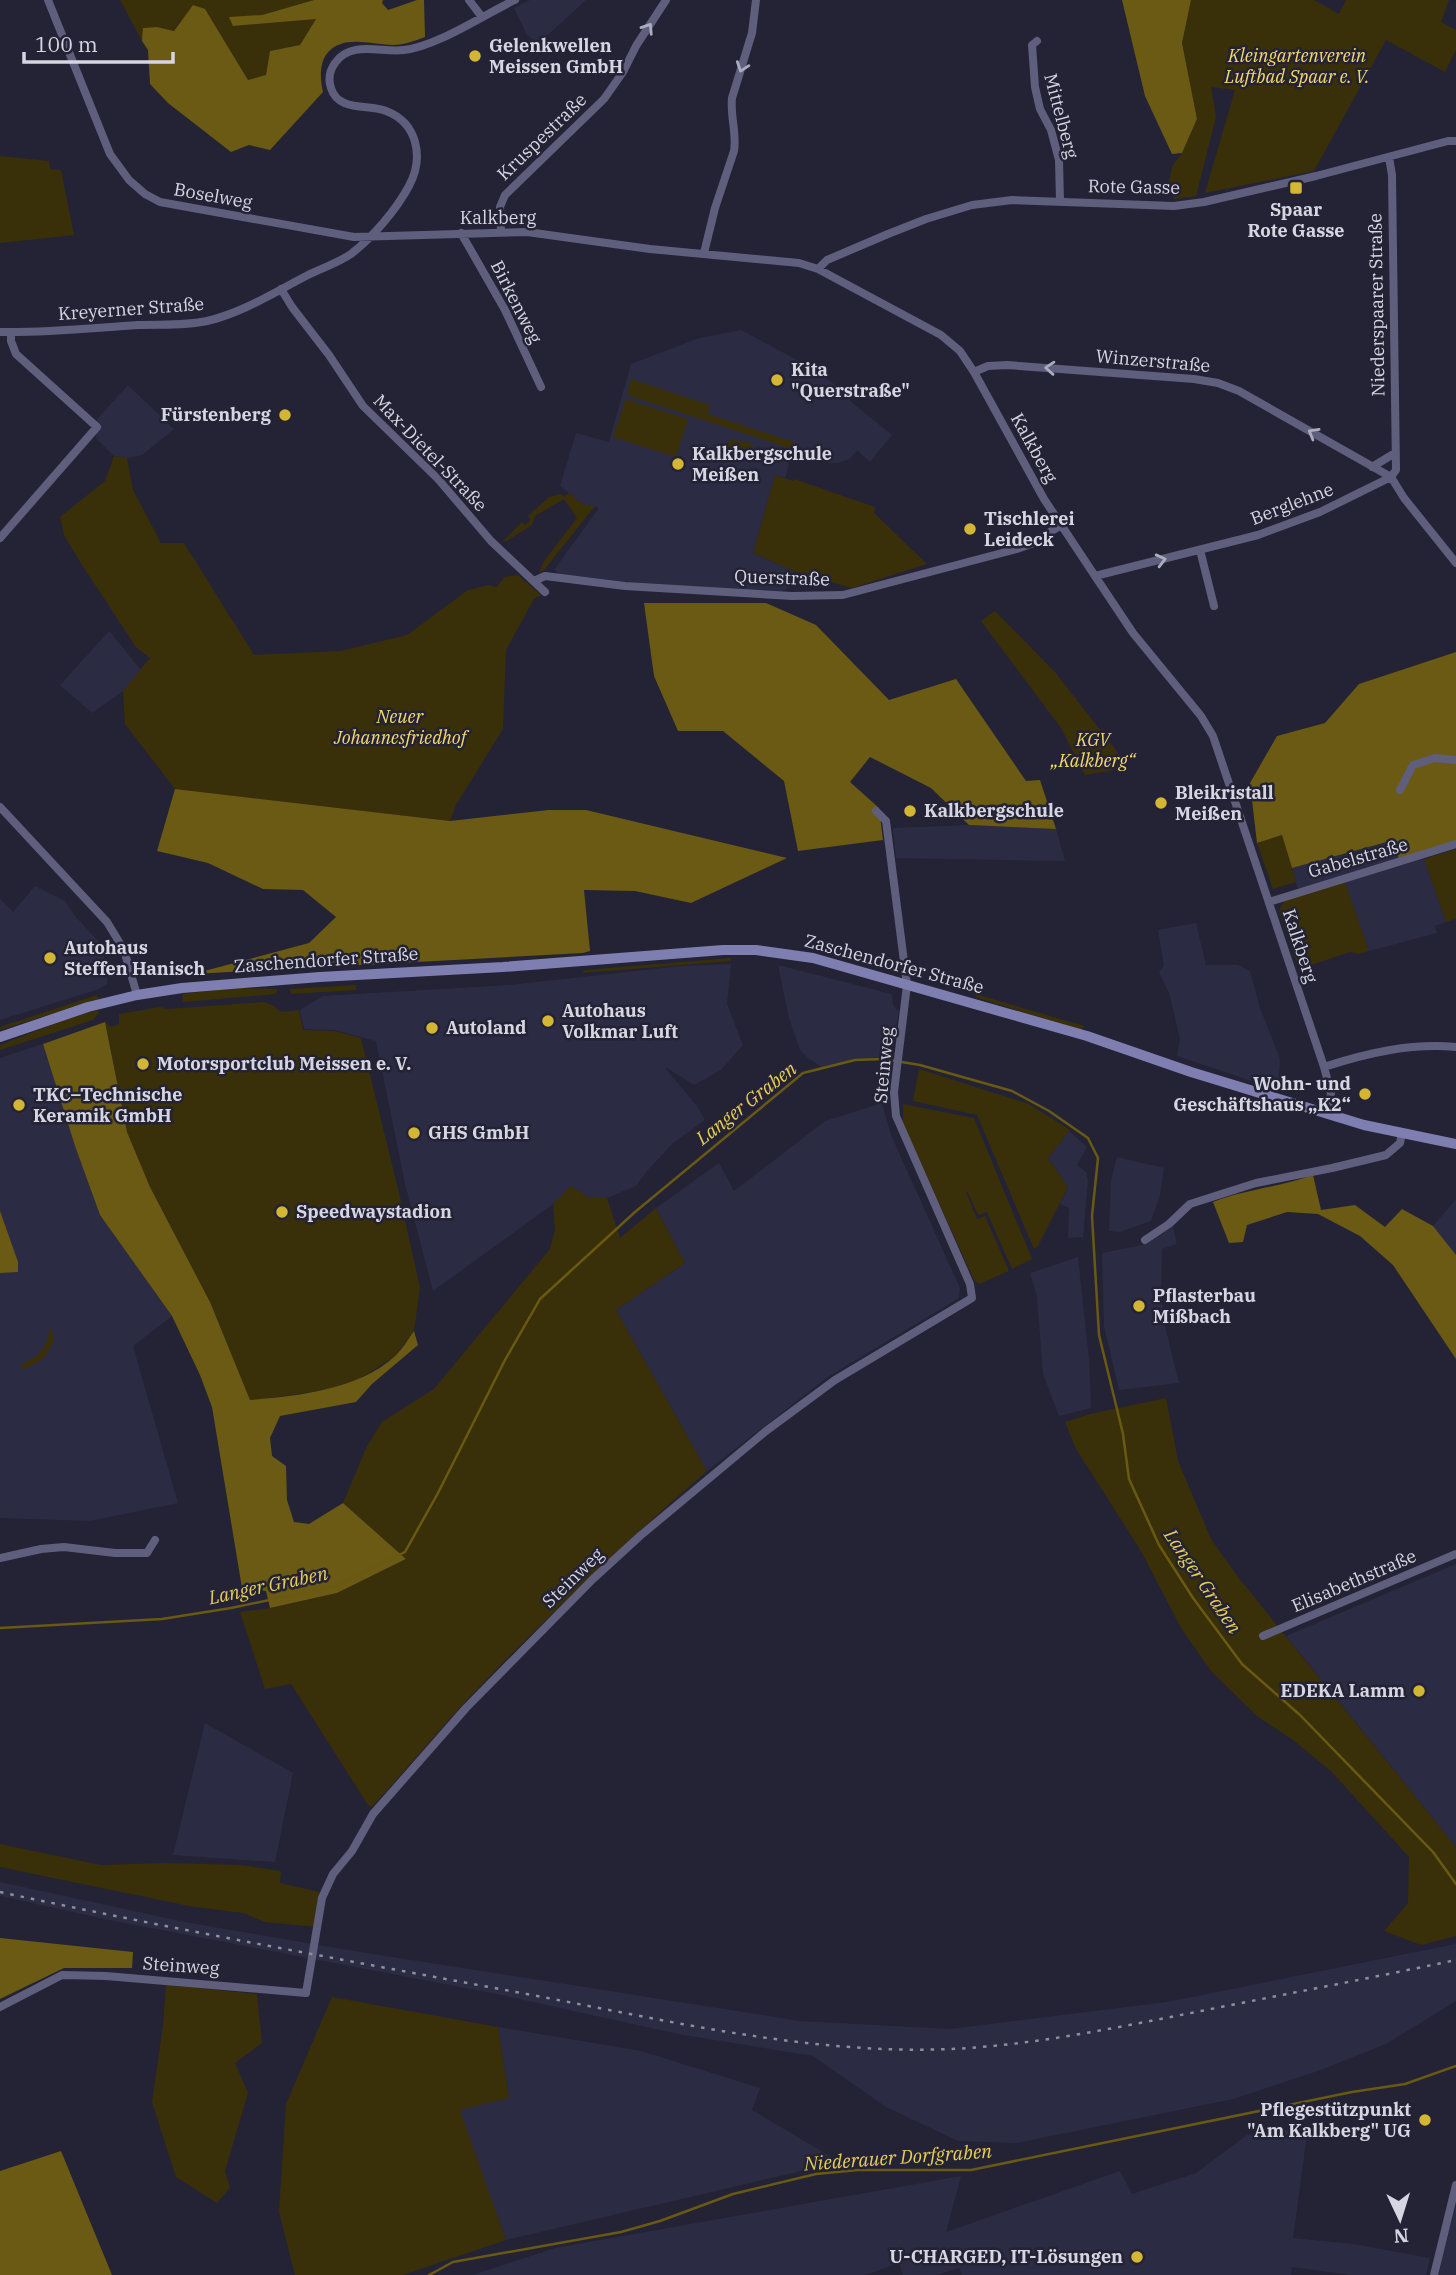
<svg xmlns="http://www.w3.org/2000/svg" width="1456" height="2275" viewBox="0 0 1456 2275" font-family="'IBM Plex Serif',serif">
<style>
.built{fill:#2c2b44}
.green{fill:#393009}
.forest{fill:#6a5a14}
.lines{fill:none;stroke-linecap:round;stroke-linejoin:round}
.stream{stroke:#695913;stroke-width:2.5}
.street{stroke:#5f5e7d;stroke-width:8}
.secondary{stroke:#7f7eb0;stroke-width:10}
.rail{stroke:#8e8e9d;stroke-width:2.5;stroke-dasharray:3.5 7;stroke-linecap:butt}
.oneway{stroke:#acacbf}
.poi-dot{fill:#d4b635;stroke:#232335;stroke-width:2.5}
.labels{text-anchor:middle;stroke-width:5;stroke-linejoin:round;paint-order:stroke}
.poi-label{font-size:18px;font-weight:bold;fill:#d6d6e3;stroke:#232335;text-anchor:start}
.park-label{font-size:18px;font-style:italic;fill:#f7da65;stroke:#232335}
.street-label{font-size:18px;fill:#d6d6e3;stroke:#232335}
.water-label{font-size:19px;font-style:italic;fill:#e8cc55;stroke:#232335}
</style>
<rect width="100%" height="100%" fill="#232335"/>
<path class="built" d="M530 0H586L538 44 527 35 514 8Z
M741 330 803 363 853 397 850 401 892 435 870 462 857 450 850 459 838 463H830L809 456 808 458 792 453 785 478 775 475 753 553 796 572 789 588 782 591 742 590 638 583 559 574 554 570 599 508 595 506H585L560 486 576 433 609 442 631 364 699 338Z
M128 385 174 429 142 455 127 458 114 456 96 438 97 419Z
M109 631 141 670 123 691 92 713 60 685Z
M969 825 1056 829 1065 861 896 858 893 828Z
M1395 840 1401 865 1424 859 1446 922 1435 926 1437 933 1369 951 1345 883 1300 896 1292 868Z
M35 886 65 901 75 916 101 944 108 972 107 984 99 989 0 1020V899L13 912Z
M1196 923 1206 965H1238L1250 971 1260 1008 1280 1059 1278 1090 1177 1056 1180 1039 1169 993 1159 972 1164 966 1158 930Z
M731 964 727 1004 743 1045 721 1070 694 1085 667 1068H665L696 1105 705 1120 673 1143 647 1171 636 1186 607 1198H590L571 1186 553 1204 433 1291 405 1184 376 1041 334 1030 304 1029 300 1010 323 996 510 985 681 966Z
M778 965 892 994 893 1005 899 1012 888 1060H855L822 1067 808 1058 800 1050 789 1018Z
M43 1044 75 1146 100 1215 172 1316 133 1346 178 1503 90 1521 0 1518V1058Z
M882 1103 891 1135 960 1288 959 1298 829 1376 707 1471 616 1310 685 1263 656 1208 719 1163 734 1191 825 1121Z
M1069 1131 1087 1147 1077 1165 1086 1172 1088 1180 1083 1237 1068 1238 1069 1208 1060 1204 1068 1187 1048 1158Z
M1117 1157 1164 1168 1160 1195 1151 1221 1120 1232 1109 1231 1111 1180Z
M1456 1199V1255L1433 1226Z
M1173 1227 1177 1244 1162 1249 1161 1294 1165 1326 1179 1383 1119 1390 1104 1326 1102 1253 1147 1244Z
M1078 1257 1089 1359 1091 1408 1059 1416 1043 1374 1037 1297 1030 1273Z
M1456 1564V1847L1286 1636Z
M205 1723 293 1773 275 1862 173 1855Z
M0 1882 185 1922 342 1949 800 2021 950 2029 1167 2002 1456 1944V2001L1386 2044 1318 2071 1233 2099 1017 2143 958 2141 886 2107 813 2056 678 2034 497 1994 109 1920 0 1896Z
M498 2027 641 2051 760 2088 752 2110 840 2162 506 2240 459 2109 509 2098Z
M1308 2127 1293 2238 1353 2244 1430 2258 1426 2275H1350L1292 2267 1291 2275H962L959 2268 937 2275H903L899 2263 865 2275H473L555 2248 961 2176 946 2232 1120 2171 1132 2194 1196 2173 1247 2135Z
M1456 2206V2275H1439L1442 2259Z"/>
<path class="green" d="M120 0H314L262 15 247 17 233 26 317 18 300 45 270 51 266 75 248 80 205 9 180 21 174 31 157 27 144 28 142 41Z
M1191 0H1314L1339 14 1346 0H1449L1441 22 1456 30V50L1445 72 1386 40 1314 171 1205 193 1235 90 1211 87 1216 117 1196 196 1174 199 1169 180 1173 165 1182 153 1197 119 1182 43Z
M0 156 49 161 50 169 61 170 74 235 0 243Z
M631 379 710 405 708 414 794 442 792 449 627 395Z
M626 399 688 419 676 457 613 437Z
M733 440 749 442 753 446 751 457 746 459 725 450V443Z
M114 456 127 458 133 490 161 543H184L254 655 341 651 407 635 468 590 489 585 496 587 505 577 518 575 541 595 534 599 506 650 503 729 456 805 450 821 175 789 125 724 123 691 150 658 136 647 82 565 64 535 60 517 105 481Z
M775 475 793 481 794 479 875 507 874 513 927 564 852 588 796 572 753 553Z
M569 493 585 506H595L544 570 539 573 544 561 577 518 564 499 535 516 532 525 505 542 504 540 522 522 525 525 531 520 528 516 549 497 561 494 564 497Z
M995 611 1055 672 1122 758 1126 768 1085 775 1061 728 981 621Z
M1282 835 1296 882 1273 889 1257 843Z
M1456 849V919L1446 922 1424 859Z
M1345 882 1369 951 1358 954 1350 952 1299 969 1279 911 1284 901Z
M731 958V961L583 973 584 970Z
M356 985V990L291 994 290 989Z
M233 988 277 989V992L276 994 183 1002 182 994Z
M977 994 989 998 1084 1026 1082 1030 975 997Z
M97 995 99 999 0 1030V1027Z
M264 1002 274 1006 281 1012 299 1010 303 1030 334 1031 361 1038 398 1189 420 1288 414 1331 394 1357 359 1379 326 1390 250 1401 210 1302 150 1187 127 1132 105 1022 111 1027 119 1024V1014L160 1007 168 1009Z
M98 1010 99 1013 93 1020 0 1050V1045L69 1018Z
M919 1069 1029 1104 1070 1130 1048 1158 1068 1187 1038 1246 1034 1249 977 1115 913 1101Z
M903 1104 974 1118 1032 1259 1012 1269 987 1212 978 1215 967 1191 966 1192 977 1219 985 1216 1009 1271 979 1284 974 1280 903 1123Z
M571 1186 590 1198H607L620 1238 656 1208 685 1263 616 1310 707 1471C622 1544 542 1622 464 1703 433 1737 403 1773 372 1807L368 1805 291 1684 265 1689 240 1612 270 1608 337 1593 406 1559 343 1503 367 1446 382 1422 434 1389 550 1249 555 1230 553 1204Z
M50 1327 54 1338 51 1347 43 1359 23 1370 21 1364C39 1358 48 1346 50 1327Z
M1166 1398 1178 1461 1211 1539 1238 1577 1456 1847V1936L1421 1945 1384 1931 1408 1903 1409 1857 1332 1772 1293 1740 1257 1716 1211 1671 1181 1628 1141 1551 1076 1449 1065 1422 1090 1414Z
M0 1844 101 1865 164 1863 241 1865 281 1871 280 1883 324 1893 317 1927 265 1922 243 1913 189 1906 0 1867Z
M166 1985 257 1994 262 2043 235 2063 248 2093 225 2171 230 2188 217 2203 176 2177 152 2102 163 2026Z
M332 1997 498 2027 509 2098 460 2110 506 2240 403 2275H295L279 2212 286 2104Z"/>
<path class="forest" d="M314 0H383L382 3 388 10 417 0H424L425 37C414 41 404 45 393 45 382 45 371 42 360 42 326 40 316 62 323 92L270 150 249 145 231 152 168 103 150 84 148 50 142 41 143 28 157 27 174 31 193 5 205 9 248 80 266 75 270 51 300 45 316 19 233 26 229 17 262 15Z
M1122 0H1191L1182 43 1197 119 1182 153 1172 154 1145 96Z
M644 603H766L816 625 889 700 956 679 1026 781 1040 780 1056 829 969 825 931 788 870 757 850 782 879 808 883 840 798 851 784 781 723 731H678L654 676Z
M1456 652V845L1399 860 1394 840 1292 868 1282 835 1257 843 1250 783 1277 736 1325 723 1359 684Z
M175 789 450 821 549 810H586L787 858 691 903 635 891 584 890 590 951 583 953 193 974 309 943 336 917 303 890 263 889 208 863 157 851Z
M105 1022 127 1132 150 1187 210 1302 250 1400C297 1396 357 1390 394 1357 402 1350 408 1339 414 1331L418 1345 372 1384 356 1402 280 1416 270 1438 272 1456 286 1466 287 1500 294 1522 309 1524 343 1503 406 1559 337 1593 270 1608 266 1591 242 1588 212 1407 200 1375 172 1316 100 1215 75 1146 43 1044Z
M1313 1175 1321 1210 1355 1205 1385 1227 1402 1209 1433 1226 1456 1255V1359L1393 1265 1360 1236 1318 1214 1287 1212 1247 1225 1243 1242 1229 1243 1213 1202C1245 1189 1281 1187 1313 1175Z
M0 1211 18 1262V1272L0 1273Z
M0 1938 133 1952 132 1968H64L0 1999Z
M61 2151 112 2275H0V2171Z"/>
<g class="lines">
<path class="stream" d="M0 1628 162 1619 231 1608 336 1586 405 1552 438 1493 505 1360 540 1299 635 1212 803 1073 855 1060 883 1059 920 1065 1012 1091 1049 1111 1088 1138 1098 1158 1092 1216 1099 1335 1123 1434 1129 1479 1159 1545 1193 1598 1242 1664 1300 1715 1433 1852 1456 1884
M429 2275 453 2262 621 2232 660 2221 733 2194 816 2174 858 2170H971L1352 2092 1405 2084 1456 2066"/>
<path class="street" d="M48 0 110 154 129 180 145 194 160 202 354 237 527 232 650 249 799 263 818 269 941 335 960 351 974 372 1044 499 1095 576 1133 633 1201 716 1213 736 1324 1067 1331 1093 1328 1113
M469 0 482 17
M1037 41 1032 45 1035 87 1040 109 1051 130 1059 160 1060 201
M1389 157 1392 175 1396 470 1391 477
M501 232 500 207 505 195 604 99 623 72 636 46 666 0
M461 233 505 310 541 387
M704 253 715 208 734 151C737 134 730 116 732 98L752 33 756 0
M818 269 827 260 888 234 926 219 972 205 1012 200 1174 206 1204 202 1316 176 1448 141H1456
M281 289 292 307 329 355 363 406 438 479 491 541 545 592
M0 332C46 333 92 328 138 325 160 324 185 326 207 321 242 313 275 292 308 275 322 268 338 263 351 254 373 237 396 210 409 186 424 158 418 123 386 111 369 104 338 112 331 88 328 79 330 70 335 63 351 40 381 53 404 50 436 47 485 14 515 0
M974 372 988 366 1007 365 1194 379 1218 383 1239 391 1391 477
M1372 467 1395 453
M1391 477 1404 498 1456 563
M0 538 97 427 16 354 11 341V332
M1200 550 1214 606
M1095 576 1258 535 1320 512 1391 477
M534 581 545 576 625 586 792 596 843 595 1017 549 1031 544 1061 525
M1400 790 1413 765 1435 758 1456 760
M0 807 107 922 124 950 137 995
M1269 902 1456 844
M1324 1067C1367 1053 1410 1043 1456 1047
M1145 1240 1169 1224 1190 1204 1256 1183 1332 1168 1386 1155 1400 1143 1402 1133
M0 1558 41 1549 64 1547 115 1553H147L155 1540
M1263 1636 1456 1554
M0 2007 62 1975 106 1976 306 1993 322 1898 333 1874 352 1851 373 1814 466 1708 593 1579 640 1536 766 1431 835 1380 972 1298 970 1284 896 1116 894 1092 907 985 886 821 876 811
M1434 2275 1456 2185"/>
<path class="secondary" d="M0 1037 88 1007 137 995 182 988 320 977 503 967 723 950H756L813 958 1087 1036 1191 1072 1364 1125 1456 1144"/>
<path class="rail" d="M0 1892C177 1930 355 1962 532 1995 670 2021 811 2055 951 2049 1036 2045 1119 2027 1201 2011 1286 1994 1371 1978 1456 1960"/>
</g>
<defs><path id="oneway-chevron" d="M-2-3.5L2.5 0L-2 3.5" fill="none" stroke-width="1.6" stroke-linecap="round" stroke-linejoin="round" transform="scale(1.75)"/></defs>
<g class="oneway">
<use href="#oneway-chevron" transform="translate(648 28) rotate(-57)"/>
<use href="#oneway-chevron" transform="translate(742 67) rotate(109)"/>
<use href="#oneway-chevron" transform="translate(1050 368) rotate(-176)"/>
<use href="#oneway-chevron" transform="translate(1313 433) rotate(-150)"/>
<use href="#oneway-chevron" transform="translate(1161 560) rotate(-14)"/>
</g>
<g class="poi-dot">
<circle cx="475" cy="56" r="7"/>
<rect x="1289" y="181" width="14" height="14" rx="3.5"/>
<circle cx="777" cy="380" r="7"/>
<circle cx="285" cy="415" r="7"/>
<circle cx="678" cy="464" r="7"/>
<circle cx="970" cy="529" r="7"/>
<circle cx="1161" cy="803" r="7"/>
<circle cx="910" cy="811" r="7"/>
<circle cx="50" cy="958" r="7"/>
<circle cx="548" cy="1021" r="7"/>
<circle cx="432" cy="1028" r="7"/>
<circle cx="143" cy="1064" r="7"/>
<circle cx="1365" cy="1094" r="7"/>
<circle cx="19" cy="1105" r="7"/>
<circle cx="414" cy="1133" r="7"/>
<circle cx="282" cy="1212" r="7"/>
<circle cx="1139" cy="1306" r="7"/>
<circle cx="1419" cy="1691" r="7"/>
<circle cx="1425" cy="2120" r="7"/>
<circle cx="1137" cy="2257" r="7"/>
</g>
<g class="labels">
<g class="poi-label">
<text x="489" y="52">Gelenkwellen<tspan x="489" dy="21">Meissen GmbH</tspan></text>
<text x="1296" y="216" text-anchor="middle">Spaar<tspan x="1296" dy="21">Rote Gasse</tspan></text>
<text x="791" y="376">Kita<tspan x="791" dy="21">"Querstraße"</tspan></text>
<text x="271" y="421" text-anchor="end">Fürstenberg</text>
<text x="692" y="460">Kalkbergschule<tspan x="692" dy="21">Meißen</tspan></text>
<text x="984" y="525">Tischlerei<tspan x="984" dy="21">Leideck</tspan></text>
<text x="1175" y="799">Bleikristall<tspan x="1175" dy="21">Meißen</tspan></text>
<text x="924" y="817">Kalkbergschule</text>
<text x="64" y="954">Autohaus<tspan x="64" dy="21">Steffen Hanisch</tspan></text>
<text x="562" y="1017">Autohaus<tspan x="562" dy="21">Volkmar Luft</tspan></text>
<text x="446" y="1034">Autoland</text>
<text x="157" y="1070">Motorsportclub Meissen e. V.</text>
<text x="1351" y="1090" text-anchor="end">Wohn- und<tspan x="1351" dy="21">Geschäftshaus „K2“</tspan></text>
<text x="33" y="1101">TKC–Technische<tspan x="33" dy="21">Keramik GmbH</tspan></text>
<text x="428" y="1139">GHS GmbH</text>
<text x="296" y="1218">Speedwaystadion</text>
<text x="1153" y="1302">Pflasterbau<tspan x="1153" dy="21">Mißbach</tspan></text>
<text x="1405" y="1697" text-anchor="end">EDEKA Lamm</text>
<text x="1411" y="2116" text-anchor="end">Pflegestützpunkt<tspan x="1411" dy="21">"Am Kalkberg" UG</tspan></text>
<text x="1123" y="2263" text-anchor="end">U-CHARGED, IT-Lösungen</text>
</g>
<g class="park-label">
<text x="1297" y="62">Kleingartenverein<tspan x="1297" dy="21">Luftbad Spaar e. V.</tspan></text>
<text x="400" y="723">Neuer<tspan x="400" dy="21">Johannesfriedhof</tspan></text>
<text x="1093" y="746">KGV<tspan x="1093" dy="21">„Kalkberg“</tspan></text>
</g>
<g class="street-label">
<text transform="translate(1061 116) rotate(75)" y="6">Mittelberg</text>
<text transform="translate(542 137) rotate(-44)" y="6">Kruspestraße</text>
<text transform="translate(1134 187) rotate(1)" y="6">Rote Gasse</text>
<text transform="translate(213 196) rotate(10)" y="6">Boselweg</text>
<text x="498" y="224">Kalkberg</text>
<text transform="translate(516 302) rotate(63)" y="6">Birkenweg</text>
<text transform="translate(1377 305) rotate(-91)" y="6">Niederspaarer Straße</text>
<text transform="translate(131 309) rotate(-4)" y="6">Kreyerner Straße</text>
<text transform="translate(1153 361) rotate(5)" y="6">Winzerstraße</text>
<text transform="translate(1034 448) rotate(61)" y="6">Kalkberg</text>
<text transform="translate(430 453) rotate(46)" y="6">Max-Dietel-Straße</text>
<text transform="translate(1292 504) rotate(-21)" y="6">Berglehne</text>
<text transform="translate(782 578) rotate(2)" y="6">Querstraße</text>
<text transform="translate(1358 858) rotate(-16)" y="6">Gabelstraße</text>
<text transform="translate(1300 946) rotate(72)" y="6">Kalkberg</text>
<text transform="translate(326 960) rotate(-4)" y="6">Zaschendorfer Straße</text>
<text transform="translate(894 964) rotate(15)" y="6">Zaschendorfer Straße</text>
<text transform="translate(884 1065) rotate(-85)" y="6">Steinweg</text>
<text transform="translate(573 1578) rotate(-44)" y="6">Steinweg</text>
<text transform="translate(1354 1581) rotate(-23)" y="6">Elisabethstraße</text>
<text transform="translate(181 1966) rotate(4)" y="6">Steinweg</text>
</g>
<g class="water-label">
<text transform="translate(746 1103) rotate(-38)" y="7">Langer Graben</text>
<text transform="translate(1203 1581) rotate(56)" y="7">Langer Graben</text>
<text transform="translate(268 1585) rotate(-12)" y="7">Langer Graben</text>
<text transform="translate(898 2157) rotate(-4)" y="7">Niederauer Dorfgraben</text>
</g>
</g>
<g transform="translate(1400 2219) rotate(176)" stroke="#232335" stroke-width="5" paint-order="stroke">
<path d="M0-5L12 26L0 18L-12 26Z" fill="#d6d6e3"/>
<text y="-10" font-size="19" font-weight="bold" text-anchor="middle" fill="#d6d6e3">N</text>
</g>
<path d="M24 52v10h149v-10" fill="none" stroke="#d6d6e3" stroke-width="3.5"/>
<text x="35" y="52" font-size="21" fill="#d6d6e3" stroke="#232335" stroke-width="5" paint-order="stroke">100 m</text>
</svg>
